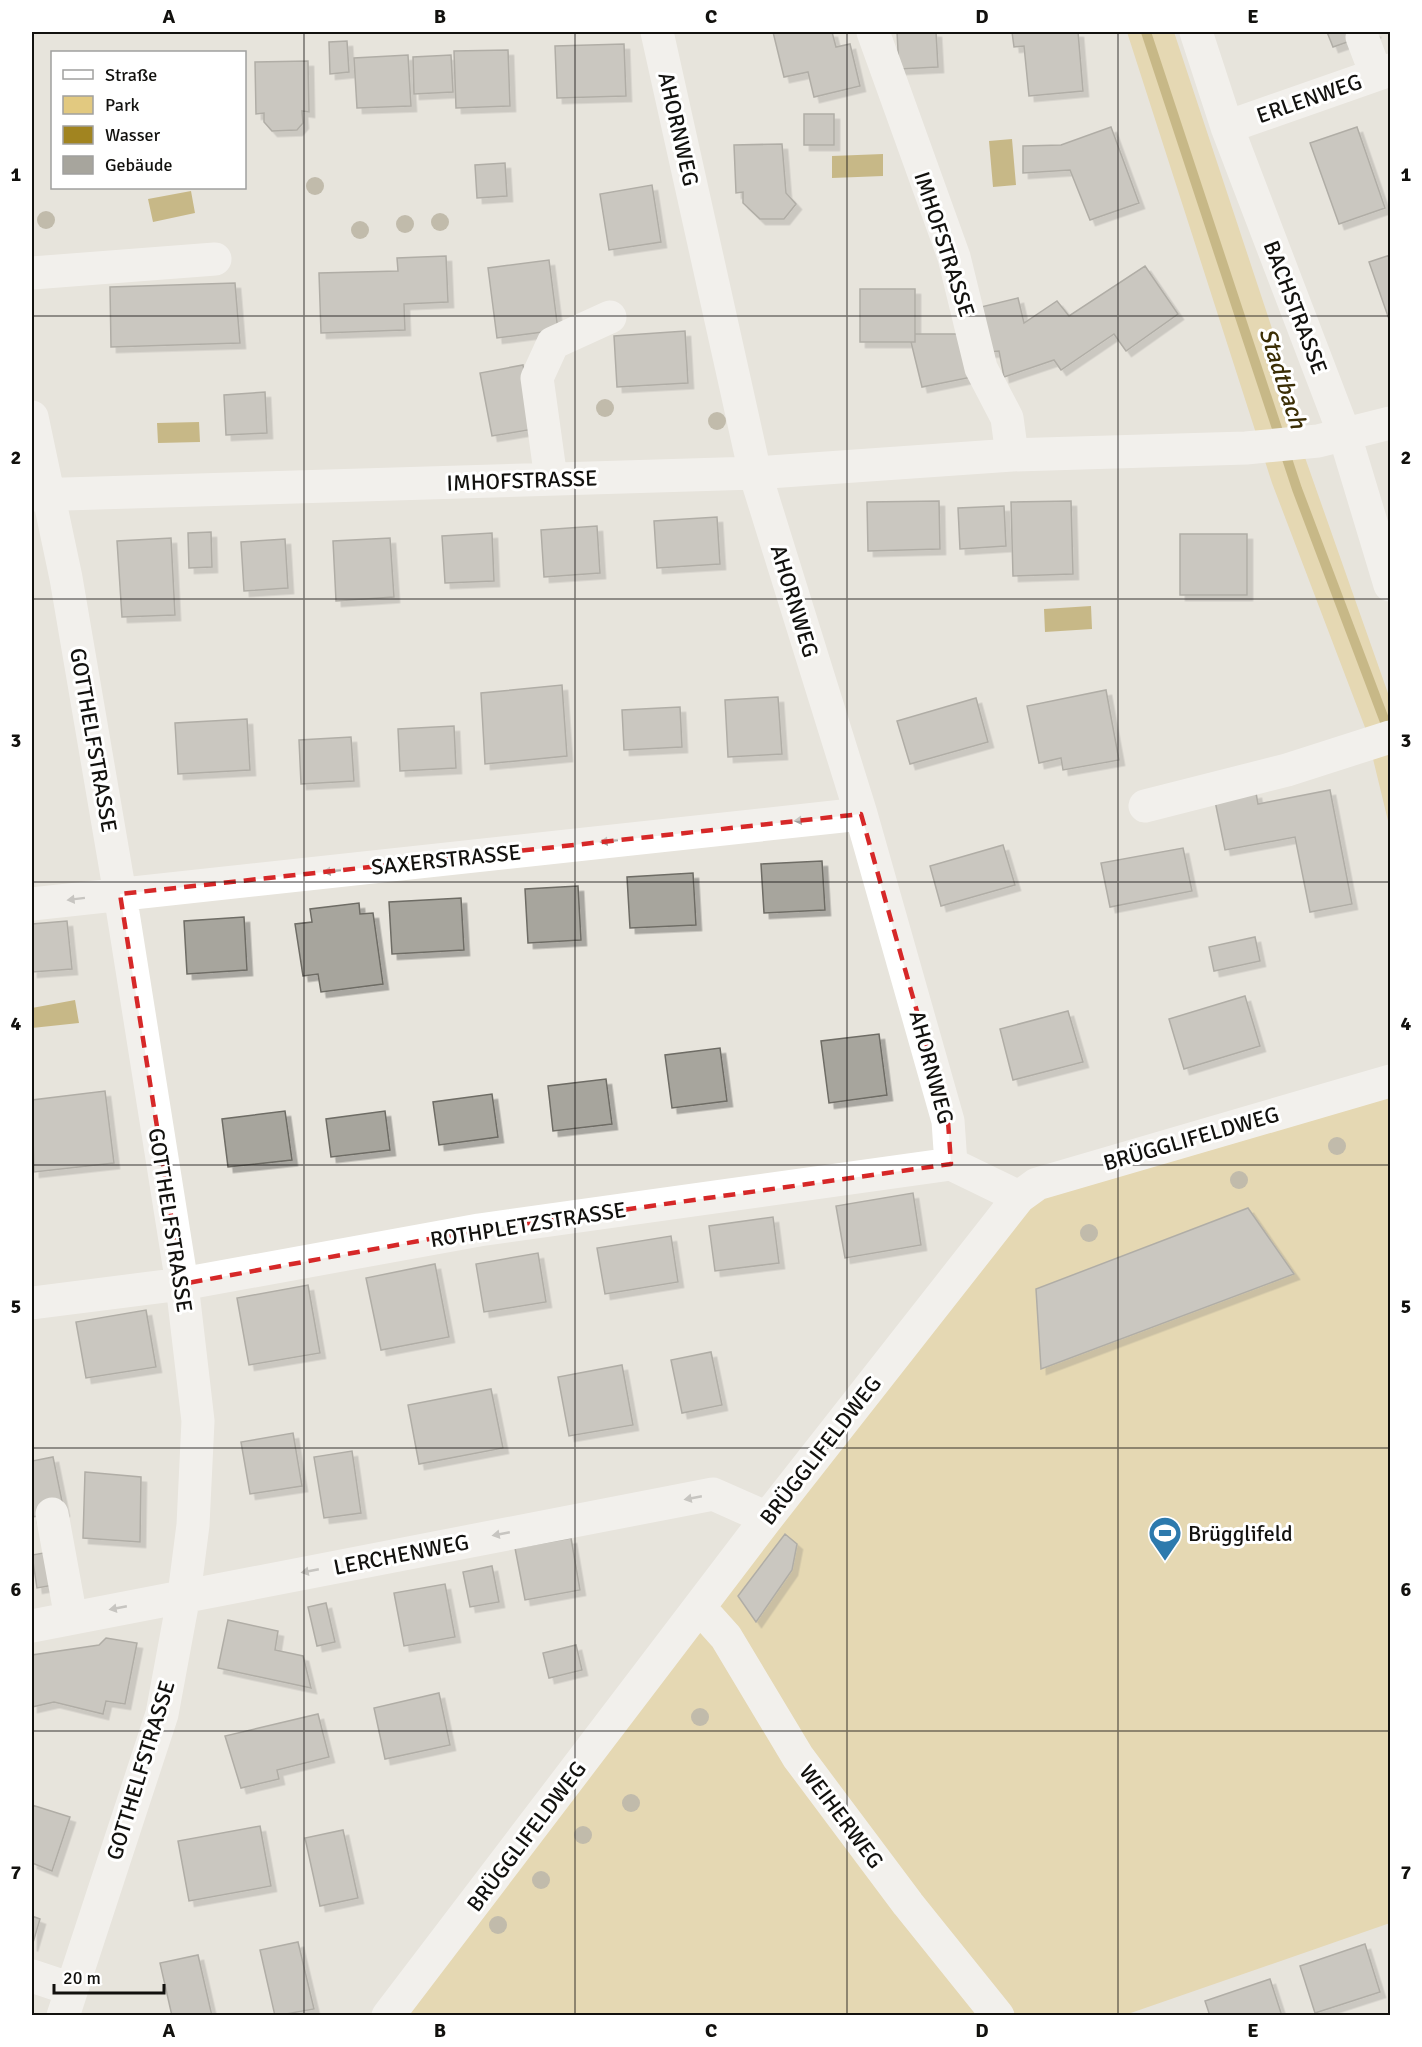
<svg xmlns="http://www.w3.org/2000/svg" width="1422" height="2047" viewBox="0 0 1422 2047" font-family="Signika,sans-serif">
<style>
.green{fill:#e2c980}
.water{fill:#a18420}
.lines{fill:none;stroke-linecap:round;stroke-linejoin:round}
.stream{stroke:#a18420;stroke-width:10}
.building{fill:#a7a59d;stroke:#6e6c65;stroke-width:1.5;filter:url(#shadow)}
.minor{stroke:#fff;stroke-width:33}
.tree{fill:#928a70}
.oneway{fill:#a0a09f}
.marked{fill:none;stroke:#d62828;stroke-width:4.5;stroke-dasharray:12 8;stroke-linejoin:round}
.grid{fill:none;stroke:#12110e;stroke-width:1.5;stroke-opacity:0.55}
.labels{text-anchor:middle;stroke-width:6;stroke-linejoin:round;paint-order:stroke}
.street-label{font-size:22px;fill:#12110e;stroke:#fff}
.poi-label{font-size:22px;fill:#12110e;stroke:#fff;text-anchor:start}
.water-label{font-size:24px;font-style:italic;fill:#3b2e05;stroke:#fff}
.neatline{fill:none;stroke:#12110e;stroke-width:2}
.grid-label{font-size:20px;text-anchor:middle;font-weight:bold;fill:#12110e}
</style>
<defs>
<filter id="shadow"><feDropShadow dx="5.5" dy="5.5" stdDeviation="0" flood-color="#0004"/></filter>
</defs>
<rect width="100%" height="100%" fill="#e7e4dc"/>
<path class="green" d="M1127 32H1174L1288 377 1283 395 1390 699V829L1366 730 1272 483Z
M1390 1081V1923L1125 2015 388 2016 1019 1197Z"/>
<path class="water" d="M1012 139 1016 185 993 187 989 141Z
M883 154V176L832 178V156Z
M191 191 195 213 153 222 148 199Z
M199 422 200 442 158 443 157 423Z
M1091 606 1092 629 1045 632 1044 609Z
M75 1000 79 1023 32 1028V1008Z"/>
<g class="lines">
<path class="stream" d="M1146 32 1297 489 1390 735"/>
</g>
<path class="building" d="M773 32H832L836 47 850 44 860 86 814 97 808 72 784 77Z
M897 32H936L938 67 899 69Z
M1012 32H1078L1083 91 1029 96 1024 46 1014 47Z
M1327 32H1376L1333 47Z
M347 41 349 72 330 74 329 42Z
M624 44 626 96 557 98 555 46Z
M508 50 510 106 456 108 454 51Z
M408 55 411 106 357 108 354 58Z
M451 55 453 92 414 94 413 57Z
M308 61 309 112 302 111 303 123 297 130 272 131 264 122V113L256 114 255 62Z
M804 114H834V145H804Z
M1111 127 1139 203 1090 220 1070 170 1023 173V146L1061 145Z
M1357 127 1385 208 1339 224 1310 143Z
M782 144 786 193 796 204 784 219H760L743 203V192L736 193 734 145Z
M505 163 507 196 477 198 475 165Z
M652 185 661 242 609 250 600 194Z
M1390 255V322L1369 262Z
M446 256 448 302 404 304 405 330 321 333 319 273 398 271 397 258Z
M549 260 558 330 497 338 488 268Z
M1145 266 1178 314 1126 351 1114 334 1061 370 1054 360 1004 377 999 351 988 352 977 308 1018 298 1024 323 1057 301 1069 316Z
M235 283 240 343 111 347 110 287Z
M860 289H915V342H860Z
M685 331 688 383 617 387 614 336Z
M915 334H963L972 377 922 387 911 342H915Z
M523 365 534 429 492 436 480 373Z
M265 392 267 433 226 435 224 395Z
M939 501 940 549 868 551 867 502Z
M1071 501 1073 574 1013 576 1011 502Z
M1004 506 1006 546 960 549 958 508Z
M717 517 720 564 657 568 654 521Z
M597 526 600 573 544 577 541 530Z
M211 532 212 567 189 568 188 533Z
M492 533 494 581 445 583 442 536Z
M1180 534H1247V595H1180Z
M171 538 175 615 122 617 117 541Z
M390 538 394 597 336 601 333 541Z
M285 539 288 588 244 591 241 542Z
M562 685 567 756 485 764 481 693Z
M1106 690 1119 760 1063 770 1061 758 1039 763 1027 706Z
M778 697 782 754 728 757 725 700Z
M976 698 988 742 910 764 897 721Z
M680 707 682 747 624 750 622 710Z
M247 719 250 770 178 774 175 723Z
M454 726 456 768 400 771 398 729Z
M351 737 354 781 301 784 299 740Z
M1330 790 1352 904 1310 912 1295 837 1225 850 1215 801 1256 793 1258 804Z
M1003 845 1015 885 941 906 930 866Z
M1183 848 1192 891 1110 907 1101 863Z
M822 861 825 910 764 913 761 864Z
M693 873 696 925 630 928 627 877Z
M578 886 581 940 528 943 525 889Z
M461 898 464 950 392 954 389 902Z
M359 903 360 914 373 913 383 984 321 992 318 974 303 976 295 924 312 922 310 909Z
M244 917 247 970 187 974 184 921Z
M67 921 72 969 32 972V924Z
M1255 937 1260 961 1214 971 1209 947Z
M1245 996 1260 1046 1184 1069 1169 1019Z
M1068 1011 1083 1062 1013 1080 1000 1029Z
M879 1034 887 1095 829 1103 821 1041Z
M720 1048 727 1101 672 1108 665 1055Z
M606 1079 612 1124 553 1131 548 1086Z
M105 1091 114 1163 34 1172 32 1100Z
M492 1094 498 1137 439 1145 433 1102Z
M285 1111 292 1160 228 1167 222 1119Z
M385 1111 390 1150 331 1157 326 1119Z
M913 1193 921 1245 845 1258 836 1206Z
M1248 1208 1294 1274 1041 1369 1036 1289Z
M773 1217 779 1263 715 1271 709 1226Z
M671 1236 678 1282 605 1294 597 1248Z
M538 1253 546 1302 484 1312 476 1264Z
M435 1264 449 1337 381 1350 366 1278Z
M308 1285 320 1353 249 1365 237 1298Z
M146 1310 156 1367 86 1378 76 1322Z
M711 1352 722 1405 682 1413 671 1360Z
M622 1365 633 1425 569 1436 558 1377Z
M491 1389 503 1448 419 1464 408 1405Z
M293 1433 302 1486 250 1494 241 1442Z
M352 1451 361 1513 324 1518 314 1457Z
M53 1457 64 1511 32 1517V1461Z
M85 1472 141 1477 140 1542 83 1538Z
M785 1534 797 1544 792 1570 756 1622 738 1596Z
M571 1538 580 1590 525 1600 515 1548Z
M49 1552 54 1585 37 1588 32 1555Z
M492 1566 499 1602 470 1607 463 1572Z
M445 1584 455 1637 404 1646 394 1593Z
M326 1603 335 1642 317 1646 308 1607Z
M228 1620 278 1631 275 1650 303 1656 311 1688 218 1668Z
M106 1638 137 1643 125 1704 106 1701 103 1714 54 1702 32 1707V1655L99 1645Z
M576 1645 582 1670 549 1678 543 1653Z
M439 1693 450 1745 385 1759 374 1708Z
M318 1714 329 1757 277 1770 279 1779 241 1788 225 1736Z
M32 1805 70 1817 52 1871 32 1863Z
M260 1826 271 1886 189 1901 178 1841Z
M343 1830 358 1898 320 1906 305 1838Z
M32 1916 40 1919 32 1946Z
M298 1942 314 2009 275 2016 260 1950Z
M1365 1944 1380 1992 1315 2013 1300 1966Z
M198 1955 212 2016H172L160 1963Z
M1270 1979 1282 2016H1210L1205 2001Z"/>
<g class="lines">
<path class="minor" d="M657 32 755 473 861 814 948 1121 951 1164
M873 32 954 257 981 368 1007 418 1012 455
M1196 32 1227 127 1345 436 1390 585
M1362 37 1376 74
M1227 127 1390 70
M32 273 215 259
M32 417 66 578 120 894 182 1284 198 1421 193 1525 184 1595 162 1714 63 2016
M551 479 537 378 553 343 610 317
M32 495 755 473 1012 455 1246 448 1318 441 1390 423
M1145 806 1287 770 1390 737
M32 904 861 814
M32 1303 182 1284 479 1230 951 1164 1019 1197
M52 1514 71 1618
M700 1608 726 1637 798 1757 908 1904 998 2016
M32 1626 713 1494 767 1518
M32 1976 71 1989
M388 2016 767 1518 1019 1197 1037 1184 1390 1081"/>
</g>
<g class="tree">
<circle cx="315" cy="186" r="9"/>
<circle cx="46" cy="220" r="9"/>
<circle cx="440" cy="222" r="9"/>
<circle cx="405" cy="224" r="9"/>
<circle cx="360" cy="230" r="9"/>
<circle cx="605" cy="408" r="9"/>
<circle cx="717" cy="421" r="9"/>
<circle cx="1337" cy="1146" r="9"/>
<circle cx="1239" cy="1180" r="9"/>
<circle cx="1089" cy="1233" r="9"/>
<circle cx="700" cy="1717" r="9"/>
<circle cx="631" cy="1803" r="9"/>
<circle cx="583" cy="1835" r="9"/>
<circle cx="541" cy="1880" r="9"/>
<circle cx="498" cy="1925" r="9"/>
</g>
<defs><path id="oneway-solid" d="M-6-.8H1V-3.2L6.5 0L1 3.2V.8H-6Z" transform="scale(1.5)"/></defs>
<g class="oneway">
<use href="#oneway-solid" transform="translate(803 820) rotate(174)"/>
<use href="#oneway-solid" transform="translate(609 841) rotate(174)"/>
<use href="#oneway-solid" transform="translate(332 871) rotate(174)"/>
<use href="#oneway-solid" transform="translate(76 899) rotate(173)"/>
<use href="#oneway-solid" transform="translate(693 1498) rotate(169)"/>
<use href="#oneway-solid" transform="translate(501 1534) rotate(169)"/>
<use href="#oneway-solid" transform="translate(310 1571) rotate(169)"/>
<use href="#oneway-solid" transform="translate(118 1608) rotate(169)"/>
</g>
<path d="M0 0H1422V2047H0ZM861 814 948 1121 951 1164 479 1230 182 1284 120 894Z" fill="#e7e4dc" fill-opacity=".55" fill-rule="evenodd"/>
<path class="marked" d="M861 814 948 1121 951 1164 479 1230 182 1284 120 894Z"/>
<path class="grid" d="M304 32V2016M575 32V2016M847 32V2016M1118 32V2016M32 316H1390M32 599H1390M32 882H1390M32 1165H1390M32 1448H1390M32 1731H1390"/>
<defs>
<g id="stadium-pin" transform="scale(1.725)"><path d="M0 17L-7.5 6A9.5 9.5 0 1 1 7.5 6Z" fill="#2d7aad" stroke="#fff"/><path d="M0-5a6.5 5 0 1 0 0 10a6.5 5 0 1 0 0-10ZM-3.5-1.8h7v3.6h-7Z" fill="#fff"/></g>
</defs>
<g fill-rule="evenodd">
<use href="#stadium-pin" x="1165" y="1533"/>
</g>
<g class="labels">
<g class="street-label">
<text transform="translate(1309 98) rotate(-19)" y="8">ERLENWEG</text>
<text transform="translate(679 129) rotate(77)" y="8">AHORNWEG</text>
<text transform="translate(945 244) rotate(72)" y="8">IMHOFSTRASSE</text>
<text transform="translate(1296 307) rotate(69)" y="8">BACHSTRASSE</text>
<text transform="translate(522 480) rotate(-2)" y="8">IMHOFSTRASSE</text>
<text transform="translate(795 601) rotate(73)" y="8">AHORNWEG</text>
<text transform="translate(94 740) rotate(80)" y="8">GOTTHELFSTRASSE</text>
<text transform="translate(446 859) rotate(-6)" y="8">SAXERSTRASSE</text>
<text transform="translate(932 1067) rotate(75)" y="8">AHORNWEG</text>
<text transform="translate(1191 1138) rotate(-16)" y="8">BRÜGGLIFELDWEG</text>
<text transform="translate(171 1220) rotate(81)" y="8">GOTTHELFSTRASSE</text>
<text transform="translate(528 1224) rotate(-9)" y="8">ROTHPLETZSTRASSE</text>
<text transform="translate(820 1450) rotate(-52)" y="8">BRÜGGLIFELDWEG</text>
<text transform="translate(401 1554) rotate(-11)" y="8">LERCHENWEG</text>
<text transform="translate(140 1770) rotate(-73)" y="8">GOTTHELFSTRASSE</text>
<text transform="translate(842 1816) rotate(53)" y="8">WEIHERWEG</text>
<text transform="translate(526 1836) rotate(-53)" y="8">BRÜGGLIFELDWEG</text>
</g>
<g class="poi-label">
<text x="1188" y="1541">Brügglifeld</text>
</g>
<g class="water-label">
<text transform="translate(1283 378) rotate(72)" y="8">Stadtbach</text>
</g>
</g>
<rect width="1422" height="2047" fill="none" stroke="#ffffff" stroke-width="66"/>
<rect x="51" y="51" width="195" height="138" fill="#ffffff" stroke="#a0a09f" stroke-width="1.5"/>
<rect x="63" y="70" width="30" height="9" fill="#ffffff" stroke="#a0a09f" stroke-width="1.5"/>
<text x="105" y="81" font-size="18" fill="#12110e">Straße</text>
<rect x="63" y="96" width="30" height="18" fill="#e2c980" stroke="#a0a09f" stroke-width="1.5"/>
<text x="105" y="111" font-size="18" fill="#12110e">Park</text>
<rect x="63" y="126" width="30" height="18" fill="#a18420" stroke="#a0a09f" stroke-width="1.5"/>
<text x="105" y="141" font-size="18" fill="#12110e">Wasser</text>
<rect x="63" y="156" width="30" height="18" fill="#a7a59d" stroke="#a0a09f" stroke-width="1.5"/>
<text x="105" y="171" font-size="18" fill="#12110e">Gebäude</text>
<path d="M54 1984v9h110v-9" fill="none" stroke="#12110e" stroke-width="3"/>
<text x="63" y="1984" font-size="18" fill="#12110e" stroke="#ffffff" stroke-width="4.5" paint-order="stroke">20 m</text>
<rect x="33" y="33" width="1356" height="1981" class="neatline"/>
<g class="grid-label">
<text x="169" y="23">A</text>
<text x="440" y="23">B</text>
<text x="711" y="23">C</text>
<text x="982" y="23">D</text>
<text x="1253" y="23">E</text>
<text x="16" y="181">1</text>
<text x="1406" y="181">1</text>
<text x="16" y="464">2</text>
<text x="1406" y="464">2</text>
<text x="16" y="747">3</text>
<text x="1406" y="747">3</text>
<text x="16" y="1030">4</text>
<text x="1406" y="1030">4</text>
<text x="16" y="1313">5</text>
<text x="1406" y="1313">5</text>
<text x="16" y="1596">6</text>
<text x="1406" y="1596">6</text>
<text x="16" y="1879">7</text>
<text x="1406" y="1879">7</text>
<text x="169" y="2037">A</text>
<text x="440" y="2037">B</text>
<text x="711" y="2037">C</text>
<text x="982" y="2037">D</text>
<text x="1253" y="2037">E</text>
</g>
</svg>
